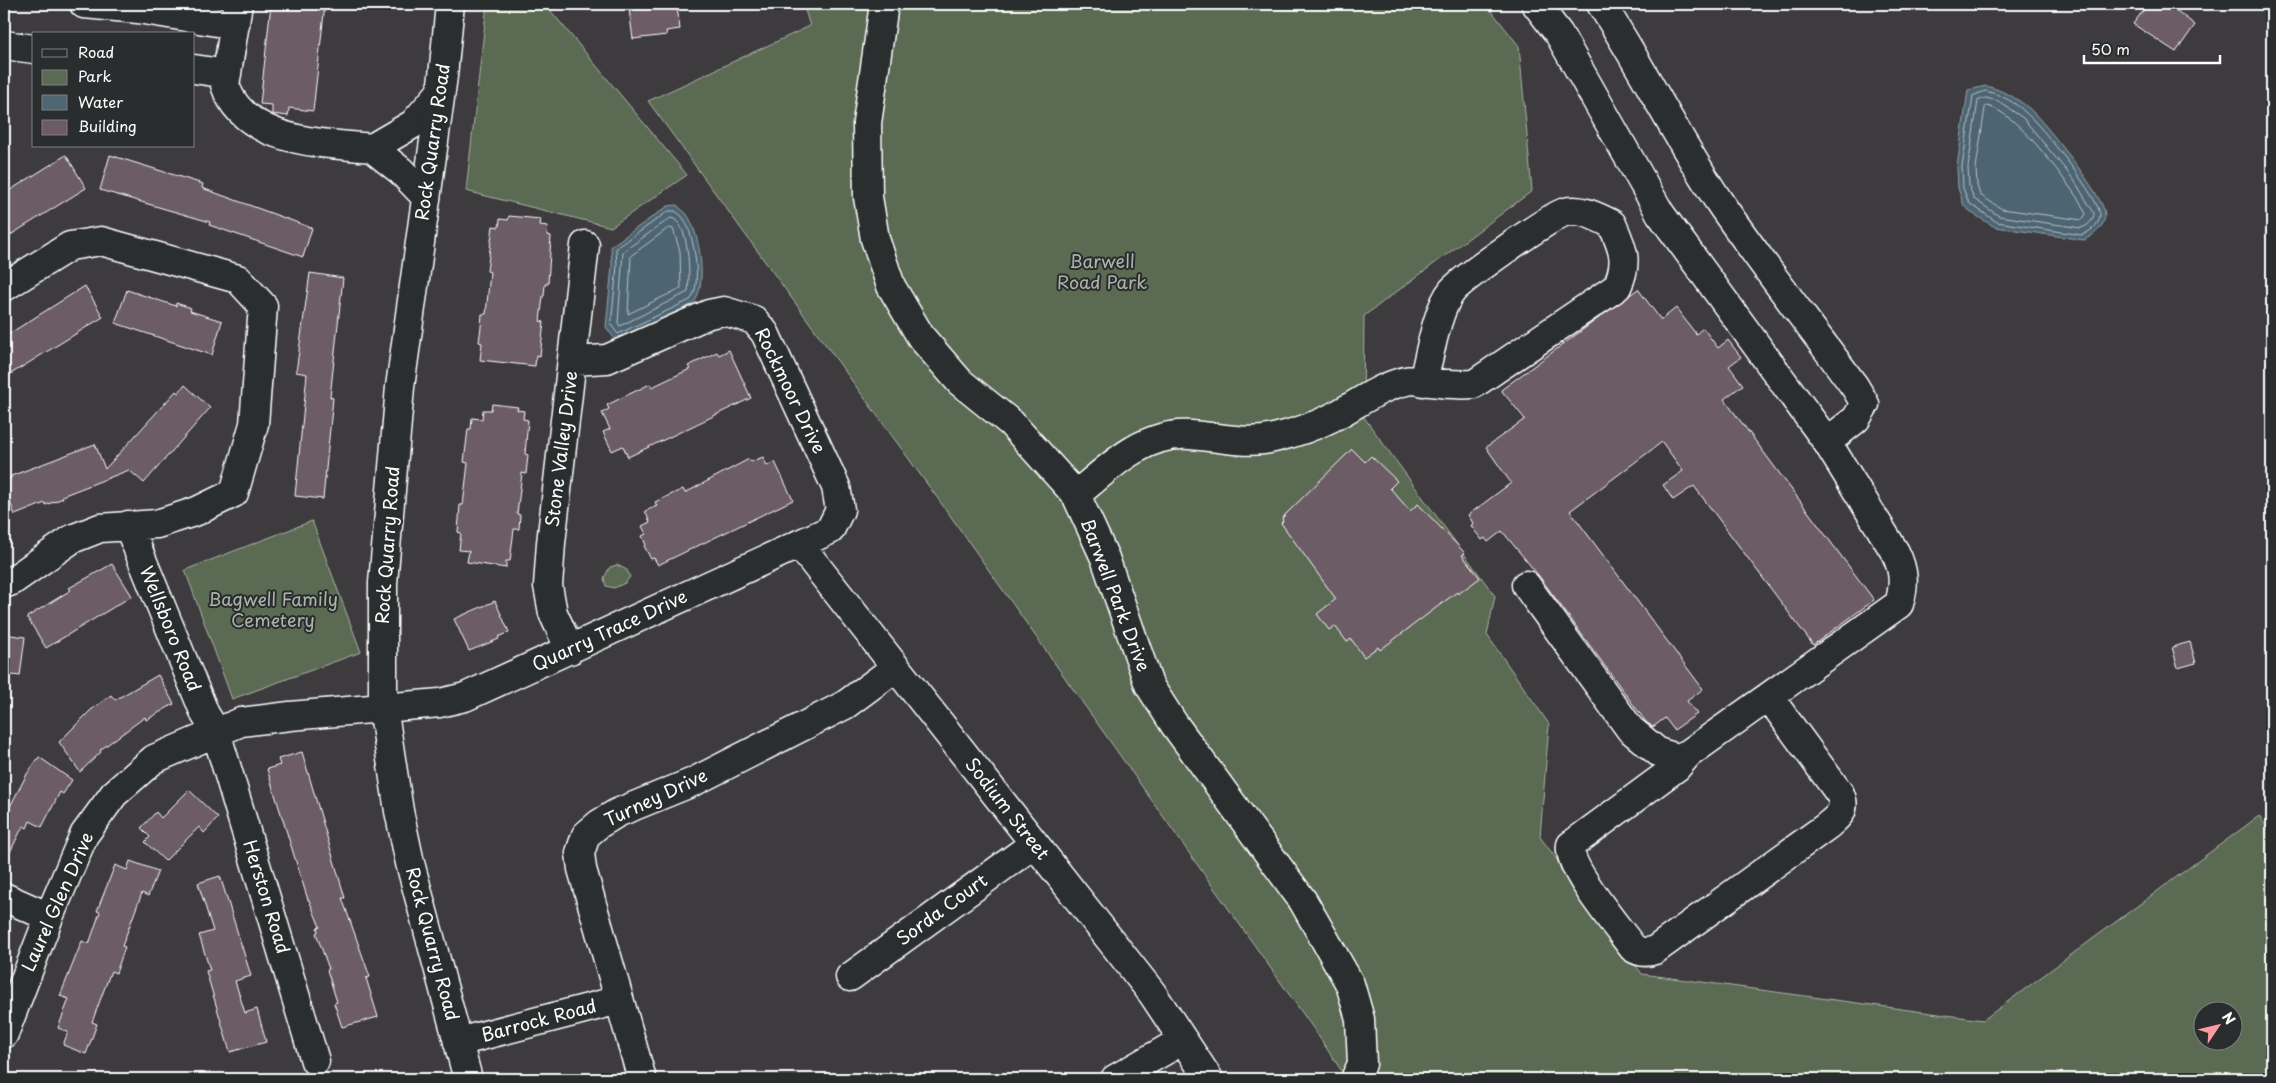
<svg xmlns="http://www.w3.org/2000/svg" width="2276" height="1083" viewBox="0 0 2276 1083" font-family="'Playpen Sans',sans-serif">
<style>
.green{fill:#5a6a53;stroke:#acb4a9;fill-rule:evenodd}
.water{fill:#4e6572;stroke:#95a3aa}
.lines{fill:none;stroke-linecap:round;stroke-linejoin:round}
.shore{stroke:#b8c1c7;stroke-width:1}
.building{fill:#6c5b65;stroke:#fff}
.minor-casing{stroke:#fff;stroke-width:31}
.major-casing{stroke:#fff;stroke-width:31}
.minor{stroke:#2a2d2e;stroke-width:28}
.major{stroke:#2a2d2e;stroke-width:28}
.labels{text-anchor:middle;stroke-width:4;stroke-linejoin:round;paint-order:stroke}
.street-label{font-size:18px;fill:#fff;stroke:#2a2d2e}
.park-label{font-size:18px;fill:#acb4a9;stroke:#2a2d2e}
</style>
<rect width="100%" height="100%" fill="#3e3b3e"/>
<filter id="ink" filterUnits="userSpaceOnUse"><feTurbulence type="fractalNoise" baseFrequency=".02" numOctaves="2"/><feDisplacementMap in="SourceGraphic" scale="10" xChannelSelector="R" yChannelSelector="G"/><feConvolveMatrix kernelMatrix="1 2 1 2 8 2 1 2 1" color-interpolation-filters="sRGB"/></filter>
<g filter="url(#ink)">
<path class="green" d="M487 4H545L687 175 611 227 466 191Z
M803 4H1486L1519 46 1532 191 1364 316 1363 416 1495 596 1487 635 1549 724 1540 837 1642 974 1983 1020 2259 816 2272 835V1079H1347L1313 1028 949 514 648 101 810 26ZM2204 1010H2234V1040H2204Z
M312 521 361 652 232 699 185 570Z
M617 565 627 570 630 577 625 583 614 588 606 586 604 578 610 567Z"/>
<path class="water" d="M1986 86C2002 90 2017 98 2030 109 2044 122 2106 198 2105 215 2105 227 2093 236 2084 240L1995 227 1975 215 1964 206 1958 188 1957 167 1968 90Z
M677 205C680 209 686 212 688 216 700 235 708 286 693 304L616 341 606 327 612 266 611 246 668 206Z"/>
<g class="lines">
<path class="shore" d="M1986 91C2001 95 2015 102 2026 113 2040 124 2102 201 2100 216 2099 225 2090 232 2082 235L1997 222 1969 203 1963 188 1962 167 1973 96Z
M1986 98 1998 101 2023 118 2074 180 2094 213C2094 220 2088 226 2081 228L1999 216 1974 199 1969 186 1968 167 1978 101Z
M1987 106C2017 112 2061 175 2079 200L2086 214 2082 220 2002 209 1980 195 1977 185 1976 168 1985 108Z
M669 211H675C678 213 682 216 684 219 694 235 703 286 690 300L618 334 611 325 617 266 616 249Z
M671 218C690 221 690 277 688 292L620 326 618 323 623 252Z
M669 228 673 229 680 251 681 288 628 314 631 256Z"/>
</g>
<path class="building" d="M271 4H325L313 111 289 108 288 116 272 114V105L260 104Z
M2148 4H2168L2195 25 2176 52 2133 24Z
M663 5 664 9 677 7 680 29 666 31 667 35 633 39 629 9Z
M66 155 86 188 4 239V194Z
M110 155 203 184 202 188 312 228 303 257 209 225 210 222 100 190Z
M509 216 541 219 540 225 548 226 547 235 551 236 548 284H545L544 296H543L540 321 544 322 540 356 536 355 535 366 480 360 482 343 479 342 481 327 482 314H486L490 272 487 271 493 226 499 227 500 219 508 220Z
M310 273 343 278 330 397 333 398 323 499 295 496 307 374 296 372Z
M85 286 103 317 4 378V337Z
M1638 289 1661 320 1676 308 1696 334 1703 328 1718 348 1728 340 1741 357 1729 366 1743 385 1724 399 1874 600 1813 645 1694 486 1673 500 1663 485 1683 471 1662 442 1570 511 1703 689 1687 701 1697 714 1674 730 1665 718 1653 727 1646 722 1539 576 1502 531 1488 542 1485 538 1482 540 1471 526 1473 523 1468 515 1511 483 1486 447 1525 419 1501 390Z
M127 290 176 306V303L191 308 190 311 222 321 212 355 115 323Z
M729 350 751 398 628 457 623 446 612 451 603 432 610 429 602 413 609 409 607 405 650 384 652 387 690 369 688 366 717 352 719 355Z
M185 385 210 408 144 483 129 470 62 496 63 498 46 505 45 503 15 515 4 486V481L11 478V476L95 444 105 469 176 391 178 393Z
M492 404 518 407 517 410 524 411 523 419 528 420 525 454 528 455 526 474 522 473 517 514 520 515 519 529H514L510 561H506V568L467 562 469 551 459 550 461 533 458 532 460 505H463L468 463 464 462 468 429H471L472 418 482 419 483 410H491Z
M1352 449 1365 462 1371 456 1397 481 1390 488 1410 511 1418 504 1465 553 1462 555 1480 578 1458 594 1457 592 1380 650 1378 647 1364 657 1351 639 1347 642 1335 626 1329 630 1317 614 1336 599 1281 523 1283 521 1282 518Z
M763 457 767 466 775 462 793 500 658 565 654 558 651 559 644 546 646 545 642 536 646 534 642 526 650 522 645 511 657 506 655 502 683 489 685 493 749 459 751 462Z
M112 564 132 596 46 648 27 617 71 590 69 588Z
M495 601 509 632 498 637 499 639 469 651 454 619Z
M4 634 25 637 20 676 4 674Z
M2190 642 2196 663 2178 668 2172 647Z
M158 675 174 704 146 720 145 717 100 750 101 752 80 772 59 742 91 710 111 695 115 700Z
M302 752 345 898H342L370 977 366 978 378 1017 342 1027 334 1003 337 1002 327 970 329 969 316 933 318 932 317 928 320 927 309 900H308L267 769 280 765 278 759Z
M39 757 72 780 63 794 60 792 42 827 30 821 27 828 23 826 4 864V818L27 774Z
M189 790 218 818 204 833 199 827 165 861 145 842 150 837 141 828 156 812 161 818Z
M130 861 158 871 148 896 142 893 122 946 125 947 116 973 111 971 92 1022 97 1024 86 1054 63 1045 68 1032 58 1028 69 999 60 996 82 941 89 944 100 912 97 911 115 865 127 870Z
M220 876 251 976 235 981 245 1013 257 1009 266 1042 230 1052 206 971 210 970 199 935 213 931 198 883Z"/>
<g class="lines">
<g class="minor-casing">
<path id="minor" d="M84 4 138 9 139 4
M238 4 225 85C244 143 322 143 372 148
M884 4 867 123 868 197 875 239 891 286 921 337 960 382 1011 423 1076 495 1105 558 1149 685 1174 724 1303 901 1350 984 1360 1019 1362 1064 1355 1079
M1601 4C1644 70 1678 141 1722 206 1765 268 1811 327 1855 387L1865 404 1856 419 1827 442
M138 9 235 25
M4 45 34 49
M194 69 227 74
M426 197 401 171 372 148 413 124 438 95
M4 287 70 246 101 241 238 279 263 306 254 424 234 493 197 511 157 524 100 528 72 539 12 581 4 584
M1076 495C1109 467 1145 431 1191 435 1219 437 1247 445 1274 438 1295 433 1313 427 1331 418 1357 405 1378 387 1406 381 1413 379 1422 381 1429 382 1444 384 1459 385 1474 384L1617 287C1629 261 1623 249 1612 224 1597 217 1582 208 1565 212 1552 215 1462 279 1452 291 1437 309 1429 358 1423 382
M128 525 205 714 216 732 315 1061
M799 544 1152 993 1209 1079
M1526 585 1630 729 1658 752 1677 758 1688 754 1899 604C1905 584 1904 570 1895 552L1827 442 1660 213 1559 34 1536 4
M570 650 553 613 548 586 551 543 585 245
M1688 754 1677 767 1571 845C1566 866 1619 929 1633 948 1641 953 1647 953 1655 950L1827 826C1839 816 1847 810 1840 794L1769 697
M4 897 49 917
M850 977 1034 844
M4 1034 49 917 84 835 114 794 154 759 241 722 290 716 440 703 465 697 830 530 840 510 836 487 765 333 754 320 724 311 709 314 607 359 572 361
M458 1042 619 1000
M642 1079 582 869 580 853 586 835 599 824 617 813 693 782 845 705 895 668
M1115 1079 1183 1040"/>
</g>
<g class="major-casing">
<path id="major" d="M450 4 443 76 400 387 383 583V707L399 811 410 863 468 1079"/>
</g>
<use href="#minor" class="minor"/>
<use href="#major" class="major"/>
</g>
</g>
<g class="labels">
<g class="street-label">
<text transform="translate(433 142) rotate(-82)" y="6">Rock Quarry Road</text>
<text transform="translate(790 391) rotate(64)" y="6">Rockmoor Drive</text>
<text transform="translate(562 449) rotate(-83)" y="6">Stone Valley Drive</text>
<text transform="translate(388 545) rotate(-86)" y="6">Rock Quarry Road</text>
<text transform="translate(1115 595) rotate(69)" y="6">Barwell Park Drive</text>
<text transform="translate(170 629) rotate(68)" y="6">Wellsboro Road</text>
<text transform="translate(610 631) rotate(-25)" y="6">Quarry Trace Drive</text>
<text transform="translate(656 798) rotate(-25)" y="6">Turney Drive</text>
<text transform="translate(1007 809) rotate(52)" y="6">Sodium Street</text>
<text transform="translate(266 897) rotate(73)" y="6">Herston Road</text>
<text transform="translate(58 902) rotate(-66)" y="6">Laurel Glen Drive</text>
<text transform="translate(942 910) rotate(-36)" y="6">Sorda Court</text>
<text transform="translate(432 944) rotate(75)" y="6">Rock Quarry Road</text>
<text transform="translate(539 1021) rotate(-15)" y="6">Barrock Road</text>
</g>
<g class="park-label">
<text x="1102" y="268">Barwell<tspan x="1102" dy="21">Road Park</tspan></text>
<text x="273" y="606">Bagwell Family<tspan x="273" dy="21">Cemetery</tspan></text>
</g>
</g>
<rect width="2276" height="1083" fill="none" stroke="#2a2d2e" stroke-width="20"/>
<rect x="10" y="10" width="2256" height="1063" fill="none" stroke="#fff" stroke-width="2" filter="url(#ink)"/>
<rect x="32" y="32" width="162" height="115" fill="#2a2d2e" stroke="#7f8182"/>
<rect x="42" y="49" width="25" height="8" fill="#2a2d2e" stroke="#7f8182"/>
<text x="78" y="58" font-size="15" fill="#ffffff">Road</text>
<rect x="42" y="70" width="25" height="15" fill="#5a6a53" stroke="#7f8182"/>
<text x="78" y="82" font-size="15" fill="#ffffff">Park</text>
<rect x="42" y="95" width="25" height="15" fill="#4e6572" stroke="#7f8182"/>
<text x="78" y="108" font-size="15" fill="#ffffff">Water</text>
<rect x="42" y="120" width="25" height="15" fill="#6c5b65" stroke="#7f8182"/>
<text x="78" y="132" font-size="15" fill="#ffffff">Building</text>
<g transform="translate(2218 1026) rotate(55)"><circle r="24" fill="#2a2d2e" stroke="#7f8182"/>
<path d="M0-4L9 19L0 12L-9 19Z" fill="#ff9aa2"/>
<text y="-8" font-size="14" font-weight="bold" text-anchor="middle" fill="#ffffff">N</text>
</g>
<path d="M2084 55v8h136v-8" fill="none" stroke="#ffffff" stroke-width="2.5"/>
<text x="2091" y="55" font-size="15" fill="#ffffff" stroke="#2a2d2e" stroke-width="4" paint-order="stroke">50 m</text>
</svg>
